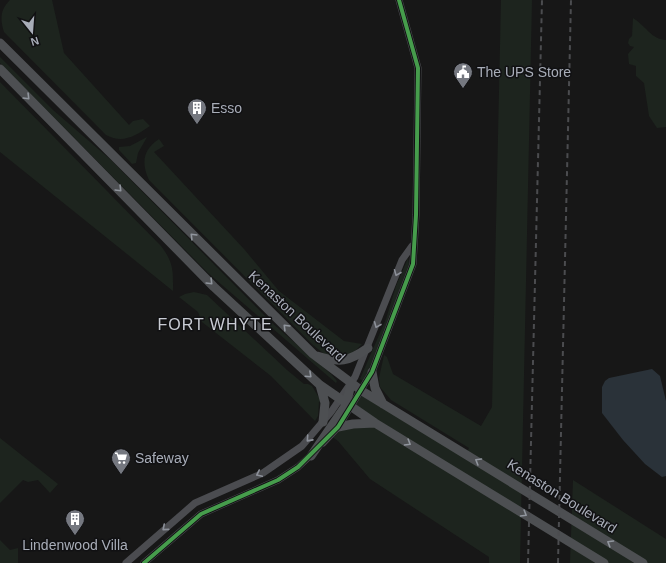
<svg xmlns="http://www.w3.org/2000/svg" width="666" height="563" viewBox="0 0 666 563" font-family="Helvetica,sans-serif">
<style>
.green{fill:#1d241e}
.water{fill:#2a3239}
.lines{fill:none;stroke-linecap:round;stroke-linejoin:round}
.minor{stroke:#4b4c50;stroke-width:7}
.major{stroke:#4d4f52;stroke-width:9}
.rail{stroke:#4b4c4f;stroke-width:2;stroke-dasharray:5 4;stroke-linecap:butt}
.cycleway-casing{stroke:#111113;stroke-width:6}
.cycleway{stroke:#469c4c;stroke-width:4}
.oneway{stroke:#91969e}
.oneway2{stroke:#8c9099}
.labels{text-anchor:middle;stroke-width:3;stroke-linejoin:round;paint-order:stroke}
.poi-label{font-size:14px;fill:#a8adb8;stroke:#111113;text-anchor:start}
.street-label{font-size:14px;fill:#a8adb8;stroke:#111113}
.quarter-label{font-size:16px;letter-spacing:1px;fill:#c9ccd4;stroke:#111113}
</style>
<rect width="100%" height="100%" fill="#171717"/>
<path class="green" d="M10 0H52L64 53 129 125 133 121 143 119 150 126C135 136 123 144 106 135L4 32C0 19 0 10 10 0Z
M501 0H532L520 563H489V557L370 479 338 441 331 436 338 427 374 423 351 408 362 391 466 454 469 448 391 400 380 387 379 378 384 355 387 357 393 374 481 426 492 407Z
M633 18C645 25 652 40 666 40V127L657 128 649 116 644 83 636 76V66L629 64 628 54 634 47 630 46 628 43 629 39 632 36Z
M0 57 53 110 111 160 271 322 331 374 337 381 336 383 208 273 0 63Z
M0 82 161 246C174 263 173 271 173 291L0 152Z
M147 137 138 153 136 163 132 164 119 150V147L130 146Z
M159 139 164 146 154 152 244 249 279 291 344 341 362 344 354 352 344 359 324 354 313 345 149 180C141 162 143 150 159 139Z
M408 258 409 264 370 371 363 381 360 379 386 319 396 286Z
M194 292 207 295 287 370 304 384H308L312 386 321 401 319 402 318 416 315 421 271 376 202 322 198 312 179 297 185 294Z
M0 438 58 484 50 493 38 480 28 482 23 480 0 503Z
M573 480 666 539V563H570Z
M0 540 10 550 18 548V563H0Z"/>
<path class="water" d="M652 369 660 376 666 401V476L662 477 645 464 623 440 602 413V387L605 381 609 378Z"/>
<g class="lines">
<path class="minor" d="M323 443 338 427 372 372 413 264 416 215 418 68 399 0
M126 563 195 503 263 473 302 446 331 412 355 377 402 260 412 246
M144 563 201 514 278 480 298 467 313 453"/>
<path class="major" d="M0 43 313 354 362 391 643 563
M0 69 214 287 320 385 375 423 604 563
M317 356C340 363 348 362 368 348
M372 372 375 388 383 404
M320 385 325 403 323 422
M338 427 353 424 375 423
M311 456 346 405 351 384"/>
<path class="rail" d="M528 563 542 0
M558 563 571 0"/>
<g class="cycleway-casing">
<path id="cycleway" d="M144 563 201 514 278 480 298 467 338 427 372 372 413 264 416 215 418 68 399 0"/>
</g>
<use href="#cycleway" class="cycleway"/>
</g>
<defs><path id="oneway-chevron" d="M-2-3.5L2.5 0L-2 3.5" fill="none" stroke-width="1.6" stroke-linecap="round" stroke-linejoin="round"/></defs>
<g class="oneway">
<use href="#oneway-chevron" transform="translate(27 97) rotate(45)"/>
<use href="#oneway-chevron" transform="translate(119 189) rotate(45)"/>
<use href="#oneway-chevron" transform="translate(193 236) rotate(-135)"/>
<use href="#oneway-chevron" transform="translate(210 282) rotate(45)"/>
<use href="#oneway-chevron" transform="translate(286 327) rotate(-135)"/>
<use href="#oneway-chevron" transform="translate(309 375) rotate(43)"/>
<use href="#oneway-chevron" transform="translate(408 443) rotate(31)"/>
<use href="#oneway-chevron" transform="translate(478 461) rotate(-149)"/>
<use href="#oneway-chevron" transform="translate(524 514) rotate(31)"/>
<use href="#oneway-chevron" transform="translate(610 543) rotate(-149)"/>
</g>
<g class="oneway2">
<use href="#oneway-chevron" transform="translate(397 273) rotate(112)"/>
<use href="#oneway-chevron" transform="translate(377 325) rotate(112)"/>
<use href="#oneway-chevron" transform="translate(309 439) rotate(132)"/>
<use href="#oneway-chevron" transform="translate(259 474) rotate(155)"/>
<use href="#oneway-chevron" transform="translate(165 528) rotate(140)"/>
</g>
<defs>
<g id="civic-pin" transform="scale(1)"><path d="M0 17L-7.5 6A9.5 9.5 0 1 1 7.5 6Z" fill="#757880" stroke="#111113"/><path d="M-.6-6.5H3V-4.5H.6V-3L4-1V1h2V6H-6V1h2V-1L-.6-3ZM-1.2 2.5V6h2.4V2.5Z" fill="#fff"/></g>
<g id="building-pin" transform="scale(1)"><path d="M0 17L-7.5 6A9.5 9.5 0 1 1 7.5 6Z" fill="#757880" stroke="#111113"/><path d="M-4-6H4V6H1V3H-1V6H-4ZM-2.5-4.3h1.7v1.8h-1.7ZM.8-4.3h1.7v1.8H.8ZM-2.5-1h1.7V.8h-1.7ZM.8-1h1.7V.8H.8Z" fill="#fff"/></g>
<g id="supermarket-pin" transform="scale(1)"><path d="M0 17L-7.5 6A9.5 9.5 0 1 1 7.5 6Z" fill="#757880" stroke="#111113"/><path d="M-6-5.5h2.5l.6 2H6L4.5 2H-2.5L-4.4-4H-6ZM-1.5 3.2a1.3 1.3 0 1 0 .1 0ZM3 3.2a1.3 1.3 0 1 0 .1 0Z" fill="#fff"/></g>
</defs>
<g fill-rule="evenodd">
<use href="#civic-pin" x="463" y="72"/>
<use href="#building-pin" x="197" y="108"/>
<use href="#supermarket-pin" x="121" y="458"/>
<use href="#building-pin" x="75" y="519"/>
</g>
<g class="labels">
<g class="poi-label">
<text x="477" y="77">The UPS Store</text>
<text x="211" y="113">Esso</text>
<text x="135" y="463">Safeway</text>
<text x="75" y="550" text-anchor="middle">Lindenwood Villa</text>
</g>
<g class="street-label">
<text transform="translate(297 316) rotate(43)" y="5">Kenaston Boulevard</text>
<text transform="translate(562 496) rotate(32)" y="5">Kenaston Boulevard</text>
</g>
<g class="quarter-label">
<text x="215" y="330">FORT WHYTE</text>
</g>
</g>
<g transform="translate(32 32) rotate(163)" stroke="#111113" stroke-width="3" paint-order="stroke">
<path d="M0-3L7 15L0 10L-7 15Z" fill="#a8adb8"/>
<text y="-6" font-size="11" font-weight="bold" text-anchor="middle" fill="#a8adb8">N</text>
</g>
</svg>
